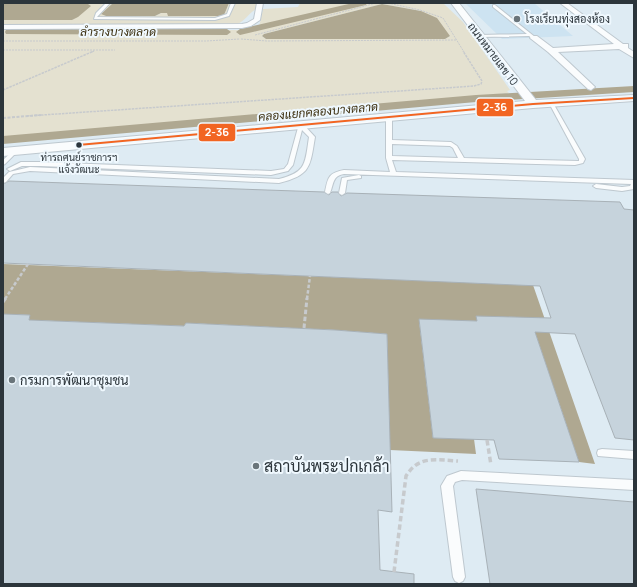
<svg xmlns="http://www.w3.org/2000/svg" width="637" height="587" viewBox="0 0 637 587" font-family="Manrope,Sarabun,sans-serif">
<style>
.built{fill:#cde3f1}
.green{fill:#e4e1d0;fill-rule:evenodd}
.water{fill:#afa891}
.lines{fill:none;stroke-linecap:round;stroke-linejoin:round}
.canal{fill:#afa891;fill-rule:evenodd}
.building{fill:#c6d3dc;stroke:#a8b1b7}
.service-casing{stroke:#bec8cf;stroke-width:2}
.minor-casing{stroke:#bec8cf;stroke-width:2}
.tertiary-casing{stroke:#bec8cf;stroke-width:2}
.path-far5{stroke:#c7cacd;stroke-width:1;stroke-dasharray:2 1;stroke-linecap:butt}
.path-far4{stroke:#c7cacd;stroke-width:1.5;stroke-dasharray:2.5 1;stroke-linecap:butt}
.path-far3{stroke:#c7cacd;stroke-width:2;stroke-dasharray:3 1.5;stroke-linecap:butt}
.path-far2{stroke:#c7cacd;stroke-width:2.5;stroke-dasharray:3.5 2;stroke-linecap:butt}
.path-far1{stroke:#c7cacd;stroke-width:3;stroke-dasharray:4.5 2.5;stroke-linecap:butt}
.path{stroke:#c7cacd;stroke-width:3.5;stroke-dasharray:5.5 3;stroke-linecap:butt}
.service{fill:#fafcfd;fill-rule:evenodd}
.minor{fill:#fafcfd;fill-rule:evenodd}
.tertiary{fill:#fafcfd;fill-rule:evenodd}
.bus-1-casing{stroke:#eff8fe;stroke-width:3}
.bus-1{fill:#f26522;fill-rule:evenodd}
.poi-dot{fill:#6a757b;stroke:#eff8fe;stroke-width:1.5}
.bus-dot{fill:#2c353b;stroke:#eff8fe;stroke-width:1.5}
.labels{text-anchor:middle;stroke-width:4;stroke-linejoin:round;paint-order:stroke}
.far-bus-label{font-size:10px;fill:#2c353b;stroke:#eff8fe}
.far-poi-label{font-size:11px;fill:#2c353b;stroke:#eff8fe;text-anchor:start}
.far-street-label{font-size:11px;fill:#2c353b;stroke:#eff8fe}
.far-water-label{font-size:12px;font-style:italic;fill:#3c2f0f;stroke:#eff8fe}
.poi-label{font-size:13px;fill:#2c353b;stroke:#eff8fe;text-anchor:start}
.near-poi-label{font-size:16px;fill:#2c353b;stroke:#eff8fe;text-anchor:start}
.line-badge{stroke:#eff8fe;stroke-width:1.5}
.badge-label{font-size:11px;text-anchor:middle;font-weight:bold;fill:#fff}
</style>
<rect width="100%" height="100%" fill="#deebf3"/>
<path class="built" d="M465 3H534L573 36 502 39Z"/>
<path class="green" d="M3 3H113L102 14 106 16H155L161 13H168V16L224 15 229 3H257L256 9C248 14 245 21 236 25L3 26V20H72L88 4Z
M300 3 444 4 463 22 510 90 507 91 509 93 3 138V30H241L259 27 263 9 298 7ZM382 4 421 11 450 36 445 39H266L262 36 264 34Z"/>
<path class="water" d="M113 3H229L224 15 218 16H168L167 13H161L155 16H106L101 14Z
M3 4H88L91 6 78 17 72 20H3Z
M382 4 421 11 437 18 450 36 445 39H266L262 36 264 34Z
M3 264 533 285 595 464 579 462 530 318 477 321 419 320 433 438 474 439 476 454 390 450 387 334 335 330 186 323 184 326 29 320 30 315 3 314Z"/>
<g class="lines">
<path class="canal" d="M353 3H367L366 5 240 35 236 32 240 29Z
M9 29H227L231 32 227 35 6 34 5 32 6 30Z
M634 86V92L476 102 3 144V136L476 95Z"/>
</g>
<path class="building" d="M9 181 324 192 329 195 332 192H338L341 196 347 193 620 202 624 209 634 210V440L615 438 575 334 535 332 579 462 499 459 494 440 433 438 419 319 477 321 476 316 551 318 540 286 3 263V184Z
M3 314 30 315 29 320 184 326 186 323 335 330 387 334 392 512 378 510 380 570 414 574V584H3Z
M476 489 634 502V584H490Z"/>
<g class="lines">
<g class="service-casing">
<path id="service" d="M106 3H110L97 17 215 18 227 14 231 3H235L229 16 215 20 94 19 96 13Z
M493 5H495L535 37V39H533L529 36 479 37 480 35 527 34 493 7Z
M549 102 553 103 585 159 583 163 575 165 392 160 396 172 634 180V189L622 191 596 188 593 186 596 184 622 187 630 186 631 184 344 174C332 176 334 184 330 193L328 194 325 192C328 178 328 173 344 170L390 172 386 158V117L389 115 392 117V140L451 142 457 146 464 158 579 161V159L549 103ZM392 144 450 146 453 148 458 158 392 156Z
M299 124H303L315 137C310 167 311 175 279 183L30 171 13 174 6 182 3 183V178L9 172 30 167 279 179C307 172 305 163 309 137L302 130 293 165 288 171 271 175 40 166H22L10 171 7 169 21 162H40L271 171 284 169 288 164Z
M15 149 18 151 5 164 3 165V160Z
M359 175 361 176V178L347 180 345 193 342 195 340 194 339 193 342 178Z
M602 449 634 451V459L598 456 597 453 598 450Z
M461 471 634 480V490L462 480 455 482 453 486 465 577 463 581 459 583 455 581 453 577 441 486 447 476Z"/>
</g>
<g class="minor-casing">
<path id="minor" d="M257 3H263L260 20 251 26 242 28 3 29V25L242 24 247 23 254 19Z
M560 3H567L623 44H628V48L634 52V58L619 49 558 52 595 87 591 90 588 89 548 52 530 38 531 36H537L553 48 614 44Z"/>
</g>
<g class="tertiary-casing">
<path id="tertiary" d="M451 3H459L536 100 634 95V101L533 108 3 156V148L525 101Z"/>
</g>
<path class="path-far5" d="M388 3 420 10 443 18 464 52
M255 35 376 3
M241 39 267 41 456 40
M3 41H206L240 39
M3 50H115
M92 52 94 51"/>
<path class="path-far4" d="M3 90 94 51
M27 116 474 86 481 84 482 81 463 51"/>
<path class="path-far3" d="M3 118 41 115"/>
<path class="path-far2" d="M5 299 28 264
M307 299 310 276"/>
<path class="path-far1" d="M3 302 6 298
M304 328 307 298"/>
<path class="path" d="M487 440 491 465
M394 572 406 476C419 455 436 460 458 461"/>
<use href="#service" class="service"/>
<use href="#minor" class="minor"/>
<use href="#tertiary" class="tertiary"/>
<g class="bus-1-casing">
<path id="bus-1" d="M634 97V99L533 105 78 146 76 145 78 144 533 103Z"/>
</g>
<use href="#bus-1" class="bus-1"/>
</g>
<g class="poi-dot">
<circle cx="517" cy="19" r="4"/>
<circle cx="12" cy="380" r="4"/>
<circle cx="256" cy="466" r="4"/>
</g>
<circle class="bus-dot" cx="79" cy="145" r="3.5"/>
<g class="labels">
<g class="far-bus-label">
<text x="79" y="161">ท่ารถศูนย์ราชการฯ<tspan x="79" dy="12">แจ้งวัฒนะ</tspan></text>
</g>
<g class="far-poi-label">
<text x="525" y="23">โรงเรียนทุ่งสองห้อง</text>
</g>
<g class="far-street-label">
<text transform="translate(493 54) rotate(53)" y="4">ถนนหมายเลข 10</text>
</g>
<g class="far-water-label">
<text x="118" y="36">ลำรางบางตลาด</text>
<text transform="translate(318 112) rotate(-5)" y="4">คลองแยกคลองบางตลาด</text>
</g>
<g class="poi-label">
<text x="20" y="385">กรมการพัฒนาชุมชน</text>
</g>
<g class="near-poi-label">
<text x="264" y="472">สถาบันพระปกเกล้า</text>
</g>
</g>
<g class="line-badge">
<rect x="476" y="98" width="38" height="19" rx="4" fill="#f26522"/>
<rect x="198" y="123" width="38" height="19" rx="4" fill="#f26522"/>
</g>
<g class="badge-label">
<text x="495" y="111">2-36</text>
<text x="217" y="136">2-36</text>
</g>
<rect width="637" height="587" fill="none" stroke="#2c353b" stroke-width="8"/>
</svg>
